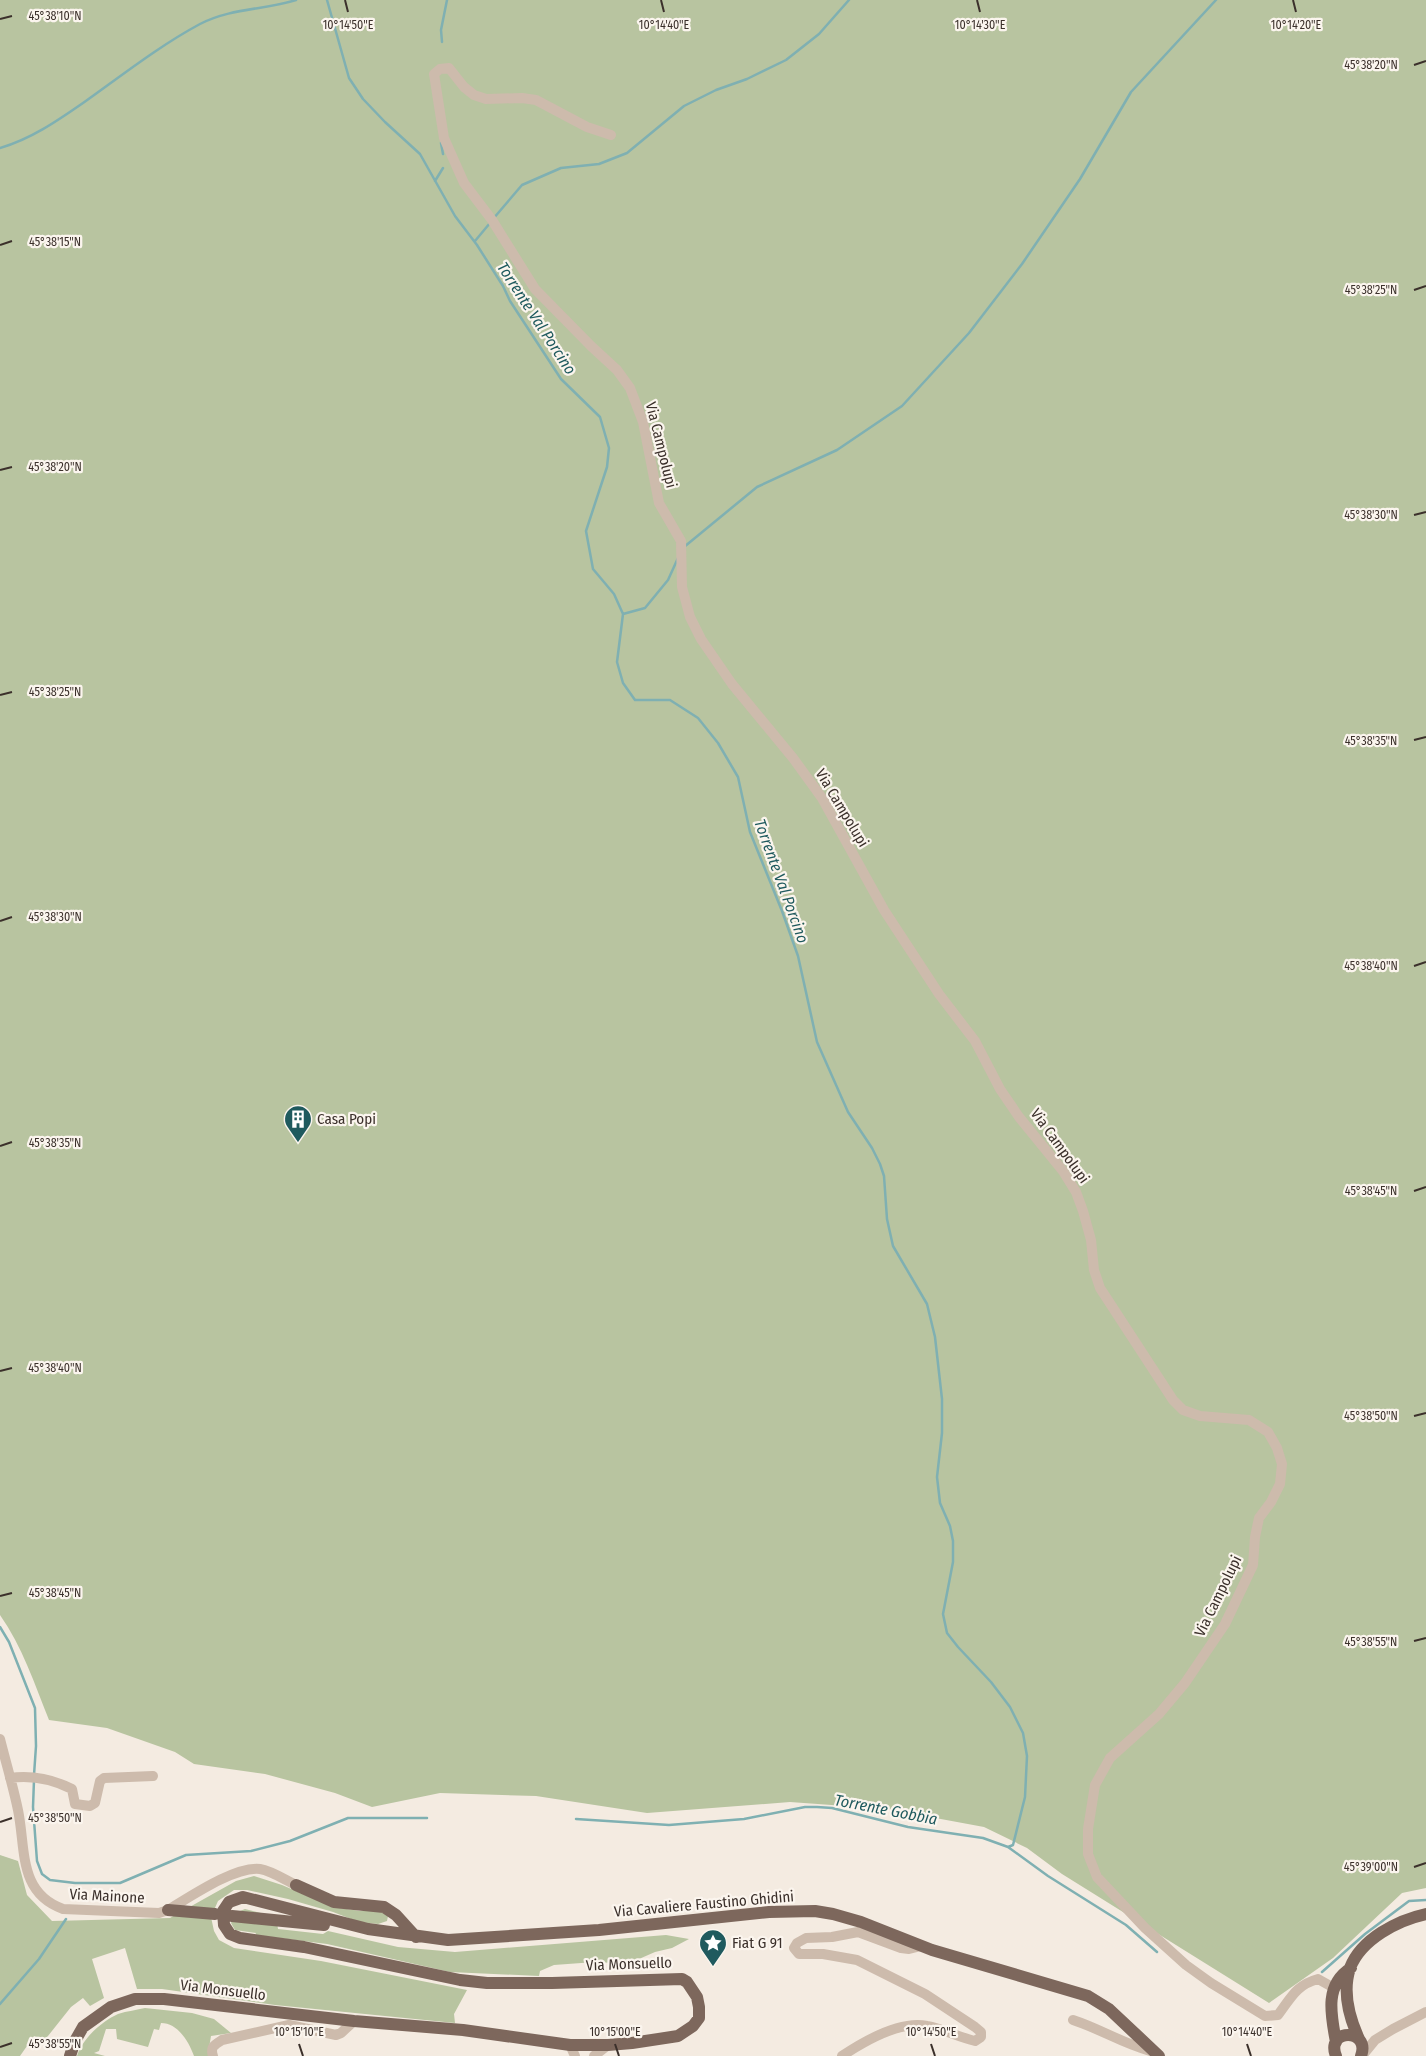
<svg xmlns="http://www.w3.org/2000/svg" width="1426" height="2056" viewBox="0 0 1426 2056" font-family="'Fira Sans Condensed',sans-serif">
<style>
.green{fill:#b8c4a0}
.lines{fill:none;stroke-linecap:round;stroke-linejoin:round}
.stream{stroke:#7fb0b2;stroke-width:2.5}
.minor{stroke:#cdbbac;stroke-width:10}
.major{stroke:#7d675c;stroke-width:12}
.ticks{fill:none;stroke:#3b302b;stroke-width:2}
.labels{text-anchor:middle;stroke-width:4.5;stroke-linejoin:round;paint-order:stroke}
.street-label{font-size:15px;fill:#3b302b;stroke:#fbf5ee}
.poi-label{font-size:15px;fill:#3b302b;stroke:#fbf5ee;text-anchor:start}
.water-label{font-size:16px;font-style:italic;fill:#1f5a5e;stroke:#fbf5ee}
.ticks-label{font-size:12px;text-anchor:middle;fill:#3b302b;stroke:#fbf5ee;stroke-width:4.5;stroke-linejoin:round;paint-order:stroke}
</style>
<rect width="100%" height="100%" fill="#f4ebe1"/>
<path class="green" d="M0 0H1426V1888L1402 1893 1333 1958 1269 2003 1062 1874 1027 1848 984 1827 887 1809 790 1802 647 1813 536 1796 440 1793 372 1807 335 1793 265 1774 194 1764 175 1752 107 1728 49 1720C35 1685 22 1646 0 1615Z
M0 1855 18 1861 27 1895 52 1921 170 1918 236 1881 254 1876 282 1885 333 1907 360 1911 378 1910 388 1916 387 1921 378 1924 359 1922 333 1912 288 1899 247 1890H234L218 1901 211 1917 214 1931 219 1940 234 1948 321 1961 467 1990 454 2014 455 2023 275 2005 162 1989H137L125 1948 92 1959 104 1998 90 2006 83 1998 71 2007 44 2041 34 2036 20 2056H0Z
M245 1909 276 1917 278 1929 323 1934 328 1931 398 1947 455 1952 666 1935 689 1939 672 1948 655 1952 639 1959 613 1963 595 1962 554 1965 540 1971 539 1976 450 1972 327 1944 255 1935 256 1933 235 1930 231 1923 235 1913Z
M145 2008 192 2013 214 2019 231 2033 211 2036 209 2048 212 2056H194C189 2042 178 2023 161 2023L159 2030 154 2029 148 2047 117 2039 116 2029H106L99 2051 94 2053 105 2056H77C82 2039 102 2021 118 2014 127 2011 137 2010 145 2008Z"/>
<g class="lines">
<path class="stream" d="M327 0 349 78 363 99 385 122 420 154 455 216 477 245 503 286 510 301 561 379 600 417 609 448 607 467 586 531 593 569 614 594 623 614 617 662 623 683 635 700H670L698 718 718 743 738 777 750 832 782 911 798 956 817 1042 848 1112 872 1148 880 1164 884 1176 887 1219 893 1246 927 1304 935 1337 942 1399V1433L937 1477 940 1503 950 1526 953 1541V1562L943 1614 947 1633 958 1647 991 1682 1010 1707 1023 1733 1027 1756 1025 1797 1013 1845 1008 1847
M442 42 441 30 447 0
M441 143 443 154
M0 148C31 139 57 121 83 103 121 76 159 46 200 24 231 8 264 10 296 0
M435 181 443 168
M493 219 522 185 561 168 599 164 627 153 684 106 716 90 747 79 786 60 819 34 849 0
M475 241 490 223
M684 547 757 487 837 450 902 406 969 333 1022 264 1080 179 1131 92 1216 0
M623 614 645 608 668 580 678 558
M0 1627 9 1642 35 1708 36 1746 34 1775
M34 1780 33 1807 37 1861 42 1874 50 1880 75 1883H120L186 1855 251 1851 290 1841 348 1818H427
M576 1819 669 1825 744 1819 805 1807H817L832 1808 908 1827 983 1838 1008 1847 1048 1876 1126 1925 1157 1952
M1322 1972 1365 1934 1409 1901 1426 1900
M0 2004 39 1959 66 1919"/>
<path class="minor" d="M611 135 587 127 536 100 522 98 486 99 474 95 464 87 449 68 440 69 434 74 444 138 464 183 492 220 535 289 591 346 617 370 630 388 643 422 659 503 681 541 682 587 690 617 701 639 732 684 793 758 822 798 884 910 939 994 975 1041 1000 1089 1019 1117 1063 1171 1076 1192 1083 1211 1091 1240 1094 1270 1100 1288 1173 1400 1183 1410 1200 1416 1249 1420 1268 1432 1277 1448 1282 1464 1280 1484 1271 1502 1259 1518 1255 1537 1253 1565 1225 1624 1185 1683 1159 1714 1110 1758 1095 1785 1088 1829V1854L1097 1877 1145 1928 1186 1965 1211 1983 1265 2016 1278 2015C1291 1998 1296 1985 1318 1979L1334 1988
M0 1739C6 1763 13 1786 18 1810 26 1849 18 1893 63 1909L159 1913 168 1910C190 1897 235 1866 260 1869 272 1871 285 1880 296 1885
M10 1778C32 1775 52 1779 72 1789L75 1804 90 1806 95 1803 100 1781 104 1778 153 1776
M1073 2020C1101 2029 1125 2045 1154 2052
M570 2045 575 2056
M213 2056C210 2047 214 2045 222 2040L289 2025 336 2035 341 2033 354 2021
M594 2056 608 2045
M842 2056C863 2042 900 2020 927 2026 943 2029 958 2037 975 2041L981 2037V2032L975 2027 925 1994 857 1960 823 1954H799L794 1948 797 1943 806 1938 832 1937 858 1932 901 1948 909 1949 921 1946
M1362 2056 1375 2040 1393 2029 1426 2012"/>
<path class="major" d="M296 1885 334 1902 384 1907 396 1915 416 1937
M168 1910 215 1914
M232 1916 324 1925
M1359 2039C1349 2017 1342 1992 1350 1968 1361 1939 1398 1920 1426 1914
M1336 2042C1331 2015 1324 1985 1351 1968
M70 2056 75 2041 83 2027 111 2007 135 1999H164L354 2021 463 2030 570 2045H608L632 2043 678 2036 693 2026 699 2018V2007L697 1997 687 1982 682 1979 552 1983H487L460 1980 304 1947 240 1938 230 1934 224 1925 223 1911 229 1902 243 1897 368 1929 448 1940 599 1930 769 1912 815 1911 833 1914 861 1922 932 1950 1088 1996 1109 2009 1159 2056
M1336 2056C1325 2028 1371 2028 1361 2056"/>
</g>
<path class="ticks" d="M345 0 348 12M661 0 664 12M977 0 980 12M1293 0 1296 12M0 19 12 16M1414 65 1426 61M0 245 12 241M1414 290 1426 286M0 470 12 467M1414 515 1426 512M0 695 12 692M1414 740 1426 737M0 921 12 917M1414 966 1426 962M0 1146 12 1142M1414 1191 1426 1187M0 1371 12 1368M1414 1416 1426 1413M0 1596 12 1593M1414 1641 1426 1638M0 1822 12 1818M1414 1867 1426 1863M299 2044 303 2056M615 2044 619 2056M931 2044 935 2056M1247 2044 1251 2056M0 2047 12 2043"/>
<defs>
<g id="building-pin" transform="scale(1.4375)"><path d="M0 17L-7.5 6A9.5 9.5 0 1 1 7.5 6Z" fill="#1f5a5e" stroke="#fbf5ee"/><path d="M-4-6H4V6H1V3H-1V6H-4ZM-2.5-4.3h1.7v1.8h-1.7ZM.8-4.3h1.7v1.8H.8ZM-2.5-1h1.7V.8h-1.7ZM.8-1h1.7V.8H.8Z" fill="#fff"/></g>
<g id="sight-pin" transform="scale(1.4375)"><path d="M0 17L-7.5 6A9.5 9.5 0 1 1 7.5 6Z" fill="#1f5a5e" stroke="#fbf5ee"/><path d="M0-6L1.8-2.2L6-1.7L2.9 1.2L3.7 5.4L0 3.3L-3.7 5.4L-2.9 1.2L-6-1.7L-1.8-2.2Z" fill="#fff"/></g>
</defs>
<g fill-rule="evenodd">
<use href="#building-pin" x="298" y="1119"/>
<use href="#sight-pin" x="713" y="1943"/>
</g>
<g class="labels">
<g class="street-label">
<text transform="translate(661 445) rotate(76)" y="5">Via Campolupi</text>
<text transform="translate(842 808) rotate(59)" y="5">Via Campolupi</text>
<text transform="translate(1060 1146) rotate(54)" y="5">Via Campolupi</text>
<text transform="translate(1218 1596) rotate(-64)" y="5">Via Campolupi</text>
<text transform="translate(107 1896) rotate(3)" y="5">Via Mainone</text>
<text transform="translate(704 1904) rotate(-5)" y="5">Via Cavaliere Faustino Ghidini</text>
<text transform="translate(629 1964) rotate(-2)" y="5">Via Monsuello</text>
<text transform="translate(223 1990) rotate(7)" y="5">Via Monsuello</text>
</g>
<g class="poi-label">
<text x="317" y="1124">Casa Popi</text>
<text x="732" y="1948">Fiat G 91</text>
</g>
<g class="water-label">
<text transform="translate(537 318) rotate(57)" y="6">Torrente Val Porcino</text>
<text transform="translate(782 881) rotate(70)" y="6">Torrente Val Porcino</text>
<text transform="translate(886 1809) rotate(11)" y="6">Torrente Gobbia</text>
</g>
</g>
<g class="ticks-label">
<text x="55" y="20">45°38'10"N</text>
<text x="348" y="29">10°14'50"E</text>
<text x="664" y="29">10°14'40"E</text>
<text x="980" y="29">10°14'30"E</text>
<text x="1296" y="29">10°14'20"E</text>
<text x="1371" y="69">45°38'20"N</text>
<text x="55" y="246">45°38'15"N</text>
<text x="1371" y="294">45°38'25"N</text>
<text x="55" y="471">45°38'20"N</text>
<text x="1371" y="519">45°38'30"N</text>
<text x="55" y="696">45°38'25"N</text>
<text x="1371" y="745">45°38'35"N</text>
<text x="55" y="921">45°38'30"N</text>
<text x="1371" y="970">45°38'40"N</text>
<text x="55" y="1147">45°38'35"N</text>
<text x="1371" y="1195">45°38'45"N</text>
<text x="55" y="1372">45°38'40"N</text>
<text x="1371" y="1420">45°38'50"N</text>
<text x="55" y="1597">45°38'45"N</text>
<text x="1371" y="1646">45°38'55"N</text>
<text x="55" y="1822">45°38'50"N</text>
<text x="1371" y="1871">45°39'00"N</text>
<text x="299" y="2036">10°15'10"E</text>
<text x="615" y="2036">10°15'00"E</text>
<text x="931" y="2036">10°14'50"E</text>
<text x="1247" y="2036">10°14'40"E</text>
<text x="55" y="2048">45°38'55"N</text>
</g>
</svg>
